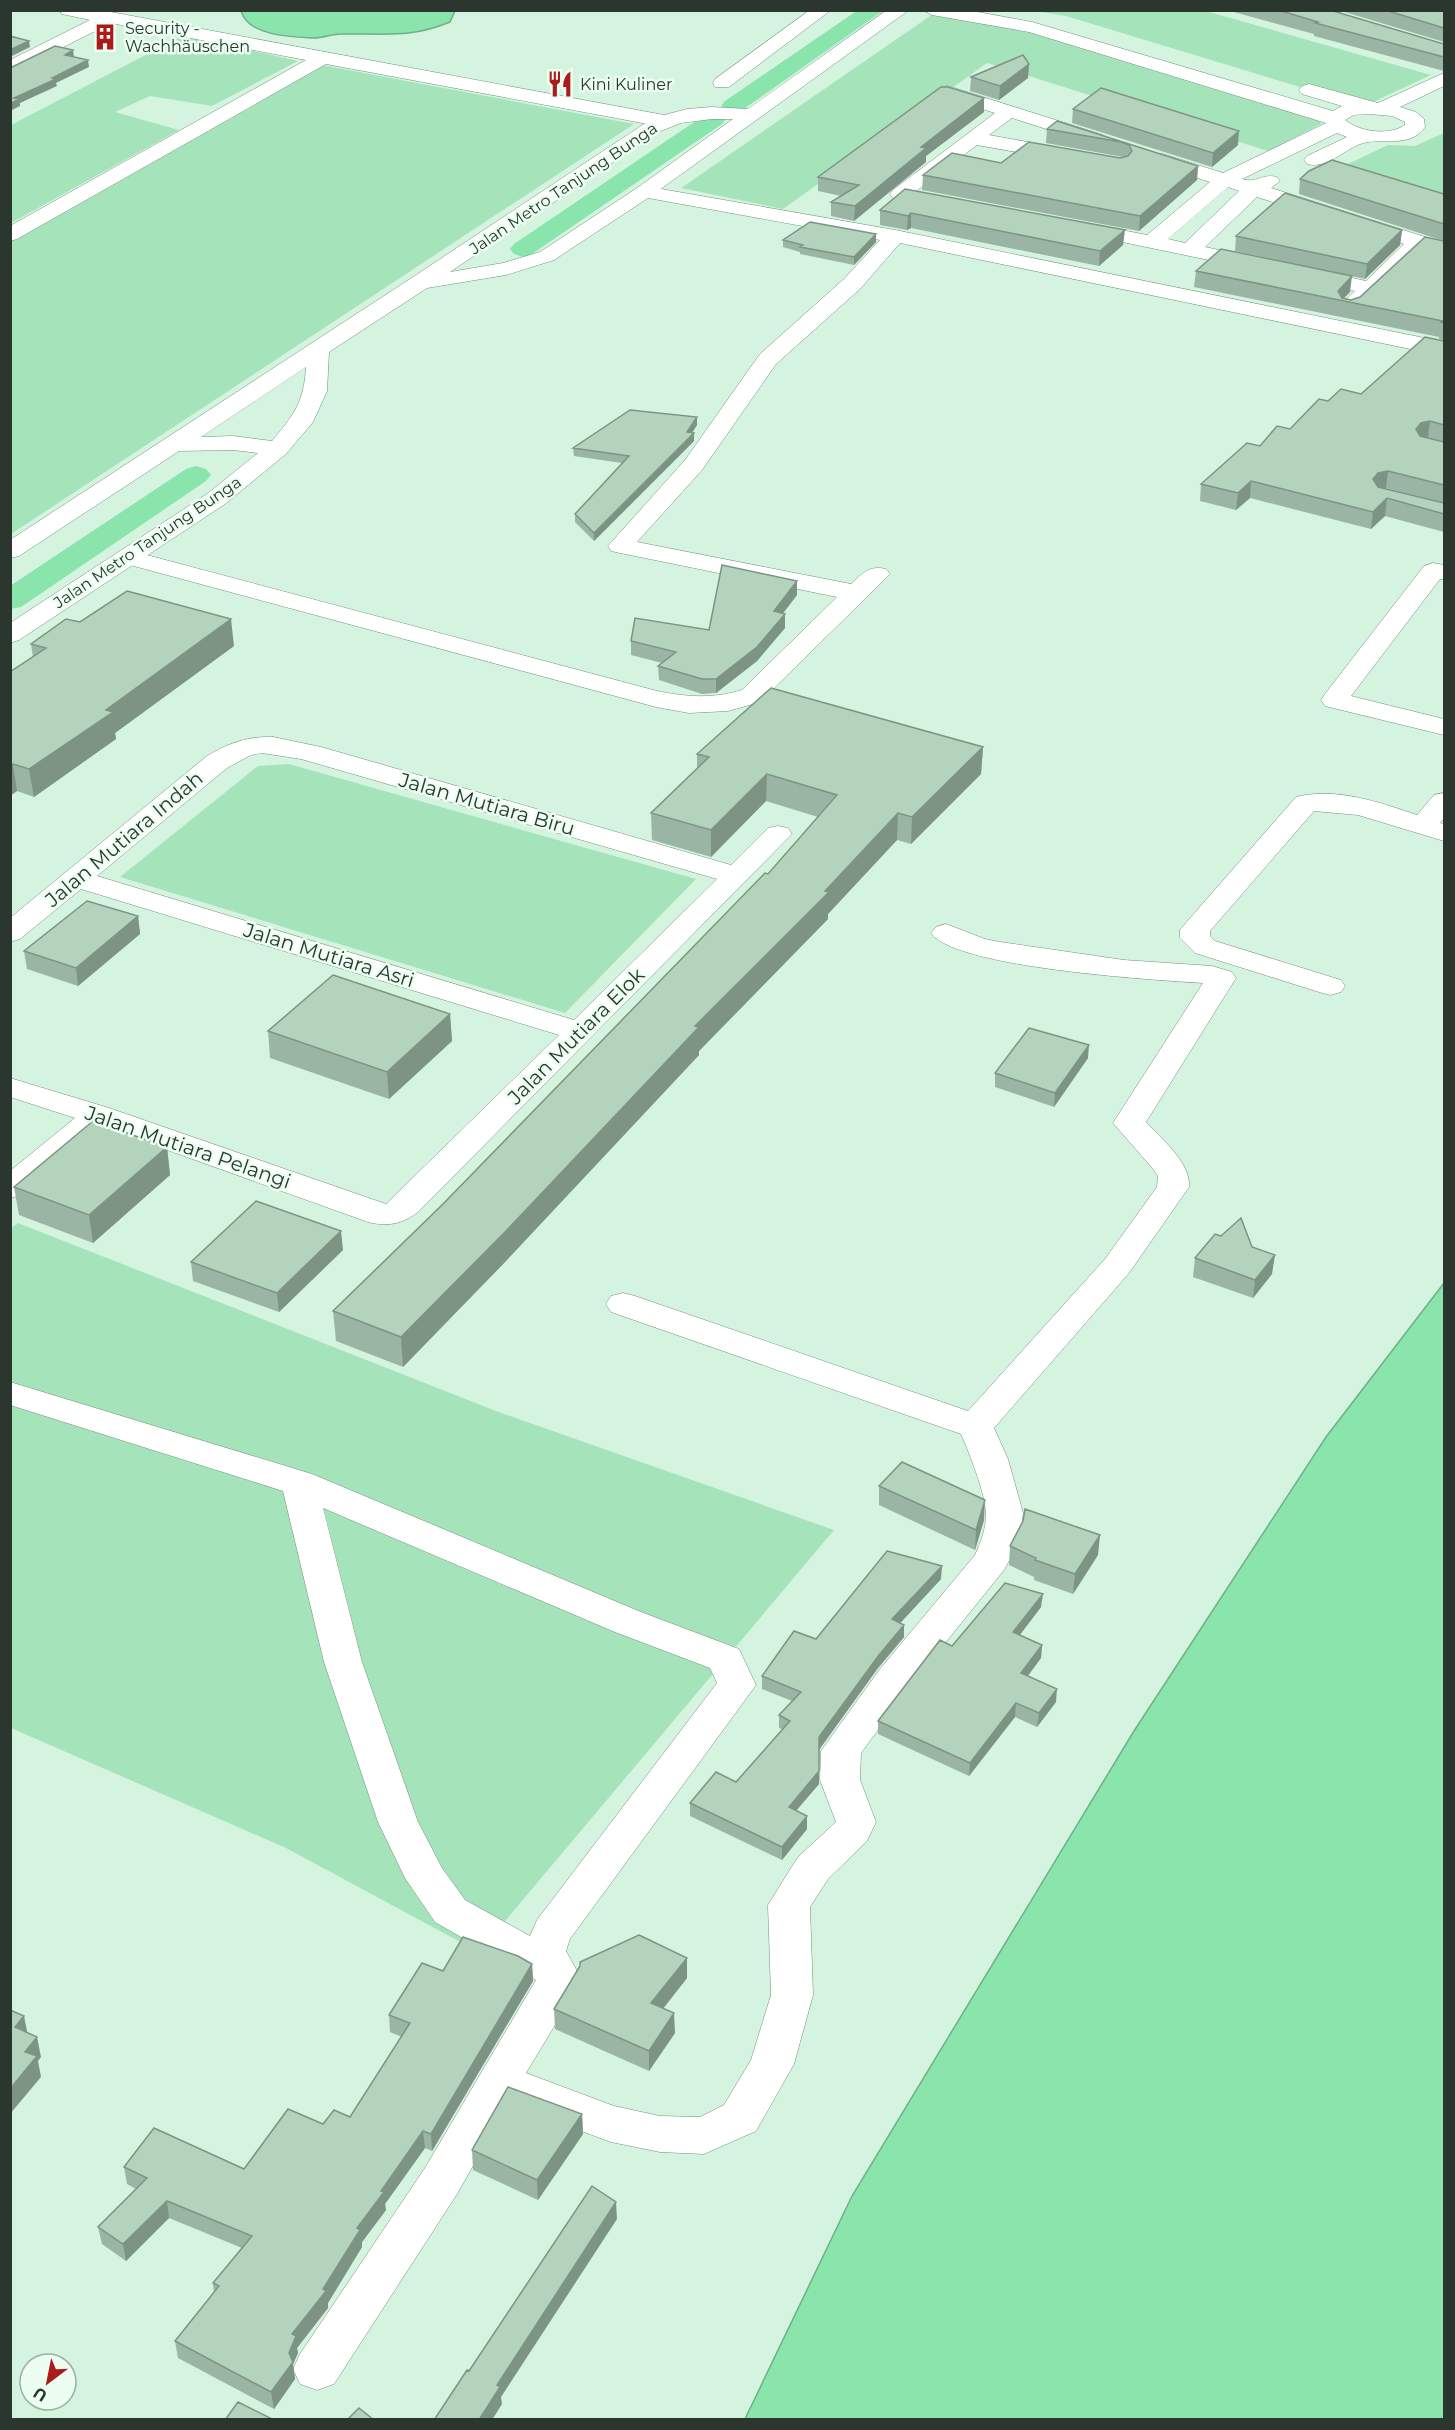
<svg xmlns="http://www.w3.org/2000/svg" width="1455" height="2430" viewBox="0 0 1455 2430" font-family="Montserrat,sans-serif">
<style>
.green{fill:#a5e4bb}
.water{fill:#8ae5ad;stroke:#6db087;stroke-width:1.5}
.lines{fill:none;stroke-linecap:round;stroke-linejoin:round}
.canal{fill:#8ae5ad;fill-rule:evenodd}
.street-casing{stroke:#73907d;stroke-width:1}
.secondary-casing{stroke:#73907d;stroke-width:1}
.street{fill:#fff;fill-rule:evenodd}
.secondary{fill:#fff;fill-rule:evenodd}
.wall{fill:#9ab5a3}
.shaded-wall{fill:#7d9484}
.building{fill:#b3d3bd;stroke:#7d9484;stroke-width:1.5}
.labels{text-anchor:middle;stroke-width:5;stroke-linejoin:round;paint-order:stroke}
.far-poi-label{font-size:16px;fill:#2a362e;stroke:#ebfef1;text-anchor:start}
.far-street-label{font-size:16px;fill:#2a362e;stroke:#ebfef1}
.street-label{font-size:20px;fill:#2a362e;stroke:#ebfef1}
</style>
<rect width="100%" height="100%" fill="#d4f4df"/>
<path class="green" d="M1035 11H1206L1431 75 1375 101 1369 108 1066 16Z
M933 14 1028 31 1318 116 1321 124 1268 151 987 63 783 209 681 188Z
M184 35 298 61 212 106 150 96 115 112 179 130 11 223V125Z
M322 65 634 124 11 534V240Z
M1444 133V207L1333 171 1388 145 1415 146Z
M289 764 696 879 565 1013 120 877 258 766Z
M18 1223 496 1411 834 1530 479 1952 286 1848 11 1728 10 1229Z"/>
<path class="water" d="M241 11V10L455 11 450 22C409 39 384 33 341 34 332 34 323 38 314 38 292 37 248 36 241 11Z
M1444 1283V2419H745L852 2196 1134 1731 1326 1437Z"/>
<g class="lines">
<path class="canal" d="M858 10H884L741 111 733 113 725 111 721 106 725 101Z
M714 112 722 114 726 119 722 124 532 254 523 257 514 254 510 249 514 244 706 114Z
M196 466 206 469 211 475 206 481 21 607 10 609V586L186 469Z"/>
<g class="street-casing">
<path id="street" d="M59 10H100L664 115 671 117 674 121 671 125 664 127 326 64 17 239 10 241V226L306 60 111 23 10 74V60L90 20 62 14Z
M810 10H831L729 87H715L713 83 715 79Z
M923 10H967L1032 22 1333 111 1342 106 1302 94 1299 90 1302 86 1309 84 1378 103 1444 73V86L1400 107 1416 112 1424 119 1425 127C1411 147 1387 139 1368 142 1347 145 1329 170 1307 164L1304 160 1307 156 1347 137 1337 133 1242 179C1257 184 1262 173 1277 177L1280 181 1271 188 1444 243V256L1422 250C1408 264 1371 305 1355 312 1350 314 1346 313 1341 312L1338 307 1355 291 1299 279 1296 274 1299 269 1307 268 1366 281 1404 244 1257 197 1205 247 1264 260 1268 264 1264 268 1257 270 1074 232 1071 228 1074 224 1081 222 1147 235 1210 182 1149 162 1146 158 1149 154H1163L1223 173 1326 123 1029 32 932 15ZM1369 114 1392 116 1405 122V125C1389 136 1360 132 1345 120L1354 115ZM1228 187 1239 191 1185 243 1168 239Z
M948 86 1103 135 1106 139 1103 143 1096 145 1012 118 989 135 1066 149 1073 151 1076 155 1073 159 1066 161 977 145 907 198H893L890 194 893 190 995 113 941 96 938 92 941 88Z
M644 186 895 230 1444 342V356L900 243 860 289 776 364 702 470 637 542 851 584C862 574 869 565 886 569L890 574 760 702 728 711 689 713 656 707 119 562 116 557 119 552 128 550 657 691C686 697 713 699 742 690L837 597 620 553 611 551 608 546 685 460 760 354 844 279 880 240 637 196 634 192 637 188Z
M1433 563 1444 565V579H1440L1351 696 1444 719V735L1325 706 1321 700 1325 694 1424 566Z
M273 737 321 747 731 865 768 828 778 826 788 828 792 834 418 1212C402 1224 388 1227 368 1222L103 1127 22 1195 10 1198V1171L75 1118 10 1097V1078L109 1108 386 1204 559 1035 81 889 20 939 10 942V918L207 756C228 743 249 736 273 737ZM262 753 301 759 717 879 574 1020 97 876 227 768 251 755Z
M1444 793V818L1440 823 1444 824V841L1358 815 1314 811 1210 931V936L1215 941 1341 980 1345 986 1341 992 1330 995 1319 992 1195 953 1180 938V930L1185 924 1296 797C1336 787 1379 802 1417 815L1434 795Z
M946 924 985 939 1000 942 1124 960 1212 966 1232 972 1236 978 1146 1122C1161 1139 1191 1162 1189 1187L1129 1273 994 1428 1008 1459 1023 1513 1020 1540 1004 1570 908 1689 861 1753 860 1780 876 1822 867 1841 828 1879 810 1907 813 1995 794 2064 756 2131 704 2154 660 2152 611 2142 508 2104 457 2194 334 2384 317 2390 300 2384 293 2369 300 2354 425 2168 536 1980 435 1922 405 1878 378 1822 324 1662 283 1491 10 1405V1382L312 1474 641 1612 739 1649 756 1685 570 1939 566 1951 577 1971 579 1985 526 2073 614 2106 660 2116 700 2117 724 2105 751 2060 771 1995 768 1905 798 1857 836 1822 820 1780 821 1751 880 1669 975 1555C981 1542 986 1529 986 1514 986 1495 969 1452 961 1434L611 1312 606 1304 611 1296 623 1293 635 1296 968 1411 1105 1259 1157 1187 1158 1176 1154 1170 1113 1123 1203 983C1156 980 955 968 931 933L936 927ZM323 1508 615 1632 710 1668 717 1683 537 1920 530 1936 465 1900 442 1868 418 1822 362 1662Z"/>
</g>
<g class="secondary-casing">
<path id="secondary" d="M887 10H909L651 196 554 260 506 275 427 288 329 352 327 391 313 422 286 454 225 504 19 640 10 643V623L207 494 258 453 233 450 179 451 19 556 10 558V540L410 279 644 124 668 114 687 109 712 107 748 109ZM712 119H733L637 188 540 252 503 263 450 272 658 132 681 123ZM306 367C304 402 294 415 272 441L233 436 201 437Z"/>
</g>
<use href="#street" class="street"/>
<use href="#secondary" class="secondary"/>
</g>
<path class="wall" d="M1330 10 1444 44V71L1314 36V34L1230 11Z
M1338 10H1444V42Z
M1029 64 1028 78 999 100 970 91 971 77Z
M984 98V112L926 156V162L854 221 831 216V202L841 196 818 191V177Z
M1073 109 1238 145 1212 167 1072 123Z
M1057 121 1198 166 1197 180 1139 231 922 190 923 175 1123 157 1046 143 1047 129Z
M1300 179 1444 194V241L1299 194Z
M905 189 1123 245 1099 266 911 228 907 230 880 225V210Z
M1402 230 1400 245 1365 279 1235 251 1236 236Z
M783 240 876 242 854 265 800 254V252L783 247Z
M1444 241V340L1439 339V337L1194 287 1196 271 1350 292 1344 298 1351 300 1360 297Z
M1444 341V503L1386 488H1383L1444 503V532L1385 516 1371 529 1250 498 1236 510 1200 501 1201 484 1260 446 1290 429 1328 401 1361 394Z
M697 425 692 433 694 441 594 541 575 522V514L622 463 574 456 573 448Z
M797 595 783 613 785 628 757 661 716 693 702 694 659 680 658 666 662 663 631 655V641L709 630Z
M80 622 234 646 115 733 116 739 34 797 17 791 10 796V672L33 657 31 644Z
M983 747 981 774 911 844 897 840 828 914V919L699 1051V1055L506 1261 403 1367 336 1341 333 1311 443 1204 768 874 818 817 766 801 711 857 652 840 651 813 697 769V754Z
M138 916 140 934 78 986 27 969 24 951Z
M450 1014 452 1041 389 1099 270 1058 268 1031Z
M1088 1058 1054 1107 995 1087V1073Z
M167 1147 170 1175 93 1243 19 1215 14 1187Z
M343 1250 279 1312 193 1281 191 1262Z
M1195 1258 1272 1274 1253 1298 1193 1277Z
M879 1486 984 1520 975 1550 879 1505Z
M1010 1546 1098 1555 1073 1594 1034 1580V1577L1009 1565Z
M941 1579 900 1623 904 1637 878 1668 819 1749V1784L796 1811 807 1816V1829L782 1860 690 1816V1803L736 1782 782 1729 779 1728V1715L792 1701 762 1689V1676L816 1639Z
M1041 1607 1020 1635 1042 1645 1041 1658 1028 1676 1056 1702 1037 1727 1015 1717 969 1776 878 1734V1721L952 1646Z
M687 1958V1978L663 2008 675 2033 649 2071 555 2029 554 2009Z
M532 1964 533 1981 432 2151 425 2148 385 2204 386 2210 362 2242V2247L328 2303V2308L297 2348 298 2353 293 2364 295 2379 274 2409 178 2358 175 2341 214 2292 213 2283 242 2248 169 2218 126 2261 102 2244 98 2227 136 2189 127 2184 124 2167 244 2169 323 2124 350 2117 402 2037 390 2032 389 2015 443 1971Z
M582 2114 583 2134 538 2200 473 2170 472 2150Z"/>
<path class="shaded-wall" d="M29 41 30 47 10 57V50Z
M73 50 74 57 65 55Z
M88 60 89 67 56 83 57 86 20 103V106L10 111V104L14 98Z
M1029 64 1028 78 999 100 1000 86Z
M984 98V112L926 156V162L854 221 855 206 921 147Z
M1239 131 1238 145 1212 167 1213 153Z
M1198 166 1197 180 1139 231 1140 216Z
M911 213V228L907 230 908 216Z
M1125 230 1123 245 1099 266 1100 251Z
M1402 230 1400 245 1365 279 1367 264Z
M876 234V242L854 265V257Z
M1352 276 1350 292 1342 300 1338 291Z
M697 417V425L688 439 694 433V441L594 541V533L687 432Z
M1430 421 1428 438 1418 440 1416 429 1421 423Z
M1388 471 1386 488 1376 490 1373 479 1378 473Z
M1251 481 1250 498 1236 510 1238 493Z
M1387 498 1385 516 1371 529 1373 512Z
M797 581V595L774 625V611Z
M785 614V628L757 661 716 693V679Z
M231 619 234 646 115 733 116 739 34 797 29 769 106 710Z
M983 747 981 774 911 844 912 817Z
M13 764 17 791 10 796V765Z
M767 774 766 801 711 857V830Z
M898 813 897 840 828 914V919L699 1051V1055L506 1261 403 1367 401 1337Z
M138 916 140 934 78 986 76 968Z
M450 1014 452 1041 389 1099 387 1072Z
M1089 1045 1088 1058 1054 1107 1055 1093Z
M167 1147 170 1175 93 1243 89 1215Z
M341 1231 343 1250 279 1312 277 1293Z
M1275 1255 1272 1274 1253 1298 1255 1280Z
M985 1500 984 1520 975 1550 976 1530Z
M1100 1535 1098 1555 1073 1594 1075 1574Z
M942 1566 941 1579 892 1632V1619Z
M1043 1594 1041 1607 1012 1645 1013 1632Z
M904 1625V1637L878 1668 819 1750V1737L879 1655Z
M1042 1645 1041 1658 1020 1686 1021 1673Z
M1057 1689 1056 1702 1037 1727 1039 1713Z
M1016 1703 1015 1717 969 1776 970 1763Z
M819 1771V1784L788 1820 789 1807Z
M807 1816V1829L782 1860V1847Z
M687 1958V1978L652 2023 651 2003Z
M532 1964 533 1981 432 2151 431 2134Z
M674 2013 675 2033 649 2071V2051Z
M24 2016 28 2036 15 2027Z
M37 2037 41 2057 38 2061 41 2077 10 2114V2089L25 2052Z
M582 2114 583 2134 538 2200 537 2180Z
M423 2131 425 2148 385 2204 386 2210 362 2242V2247L328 2303V2308L297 2348 298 2353 293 2364 295 2379 274 2409 271 2392 289 2353 292 2334 323 2289 357 2228 381 2191Z
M167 2201 169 2218 126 2261 123 2244Z
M616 2202 617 2219 501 2397 502 2404 492 2420H479L497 2385Z"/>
<path class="building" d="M1278 10H1330L1444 44V57L1315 23 1318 22Z
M1385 10H1444V28Z
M10 36 29 41 10 50Z
M55 46 73 50 65 55 88 60 52 78 56 79 14 98 19 99 10 104V68Z
M1023 55 1029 64 1000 86 971 77Z
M941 87H948L984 98 921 147 926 148 855 206 831 202 859 185 818 177Z
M1101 88 1239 131 1213 153 1073 109Z
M1057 121 1198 166 1140 216 923 175 952 153 1001 163 1029 142 1120 158 1128 156 1132 151 1129 145 1121 142 1047 129Z
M1332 160 1444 194V224L1300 179 1309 171Z
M905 189 1125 230 1100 251 911 213 908 216 880 210Z
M1285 193 1402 230 1367 264 1236 236Z
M810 222 876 234 854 257 800 247 803 245 783 240Z
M1425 237 1444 241V323L1441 322 1443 321 1196 271 1221 249 1352 276 1338 291 1342 298 1351 300 1360 297Z
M1425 337 1444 341V425L1430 421 1421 423 1416 429 1420 436 1444 442V485L1388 471 1378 473 1373 479 1378 487 1444 503V514L1387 498 1373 512 1251 481 1238 493 1201 484 1247 443 1260 446 1277 426 1290 429 1319 399 1328 401 1341 389 1361 394Z
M630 410 697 417 687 432 694 433 594 533 575 514 629 456 573 448Z
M722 565 797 581 774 611 785 614 757 647 716 679H702L658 666 676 652 631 641 635 618 709 630Z
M127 591 231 619 106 710 113 712 29 769 13 764 10 765V672L46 648 31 644 66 619 80 622Z
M771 688 983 747 912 817 898 813 825 891 829 892 695 1026 699 1027 505 1232 401 1337 333 1311 443 1204 765 873 768 874 837 795 767 774 711 830 651 813 709 757 697 754Z
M87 901 138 916 76 968 24 951Z
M333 975 450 1014 387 1072 268 1031Z
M1029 1028 1089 1045 1055 1093 995 1073Z
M93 1121 167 1147 89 1215 14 1187Z
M256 1201 341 1231 277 1293 191 1262Z
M1241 1218 1252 1247 1275 1255 1255 1280 1195 1258 1215 1234 1221 1236Z
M902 1462 985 1500 976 1530 879 1486Z
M1025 1509 1100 1535 1075 1574 1035 1560 1036 1558 1010 1546 1023 1521Z
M887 1551 942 1566 892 1619 904 1625 879 1655 819 1737V1771L789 1807 807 1816 782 1847 690 1803 716 1772 736 1782 790 1721 779 1715 801 1692 762 1676 794 1631 816 1639Z
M1005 1583 1043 1594 1013 1632 1042 1645 1021 1673 1057 1689 1039 1713 1016 1703 970 1763 878 1721 940 1640 952 1646Z
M639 1935 687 1958 651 2003 674 2013 649 2051 554 2009 580 1966V1962Z
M463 1937 518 1956 532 1964 431 2134 423 2131 381 2191 384 2192 357 2228 360 2230 323 2289 326 2291 292 2334 296 2336 289 2353 293 2362 271 2392 175 2341 219 2286 213 2283 252 2236 167 2201 123 2244 98 2227 147 2178 124 2167 154 2128 244 2169 288 2109 323 2124 334 2110 350 2117 410 2023 389 2015 422 1963 443 1971Z
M10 2010 24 2016 15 2027 37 2037 25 2052 37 2056 10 2089Z
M508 2087 582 2114 537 2180 472 2150Z
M592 2186 616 2202 497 2385 500 2387 479 2420H434L467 2370 469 2371Z
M238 2402 274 2420H225Z
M359 2408 374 2420H347Z"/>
<defs>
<g id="building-bare" transform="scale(2.07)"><path d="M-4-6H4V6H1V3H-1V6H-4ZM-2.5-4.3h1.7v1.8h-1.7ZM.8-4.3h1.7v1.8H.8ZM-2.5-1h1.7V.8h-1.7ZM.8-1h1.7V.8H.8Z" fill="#ac1a1c" stroke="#ebfef1" stroke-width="2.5" paint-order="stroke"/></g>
<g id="restaurant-bare" transform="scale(2.07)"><path d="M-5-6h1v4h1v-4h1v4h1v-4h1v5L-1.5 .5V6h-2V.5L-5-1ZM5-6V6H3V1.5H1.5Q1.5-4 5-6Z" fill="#ac1a1c" stroke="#ebfef1" stroke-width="2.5" paint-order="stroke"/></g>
</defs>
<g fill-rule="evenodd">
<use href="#building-bare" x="105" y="37"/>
<use href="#restaurant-bare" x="560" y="84"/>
</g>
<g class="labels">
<g class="far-poi-label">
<text x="125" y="34">Security -<tspan x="125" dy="18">Wachhäuschen</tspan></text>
<text x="580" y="90">Kini Kuliner</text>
</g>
<g class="far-street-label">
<text transform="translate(563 188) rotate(-34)" y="6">Jalan Metro Tanjung Bunga</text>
<text transform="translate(147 542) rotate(-34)" y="6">Jalan Metro Tanjung Bunga</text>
</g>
<g class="street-label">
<text transform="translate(487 804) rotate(16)" y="7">Jalan Mutiara Biru</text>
<text transform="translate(124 839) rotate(-40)" y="7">Jalan Mutiara Indah</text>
<text transform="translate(329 955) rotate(17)" y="7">Jalan Mutiara Asri</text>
<text transform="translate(576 1036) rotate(-45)" y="7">Jalan Mutiara Elok</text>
<text transform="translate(188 1147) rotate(19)" y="7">Jalan Mutiara Pelangi</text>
</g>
</g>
<rect width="1455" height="2430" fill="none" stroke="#2a362e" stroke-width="24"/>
<g transform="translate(48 2382) rotate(212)"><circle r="28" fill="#ebfef1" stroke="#9eaea3" stroke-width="1.5"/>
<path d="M0-4.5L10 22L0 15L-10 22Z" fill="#ac1a1c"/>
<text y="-9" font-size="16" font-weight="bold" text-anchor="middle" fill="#2a362e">U</text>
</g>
</svg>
